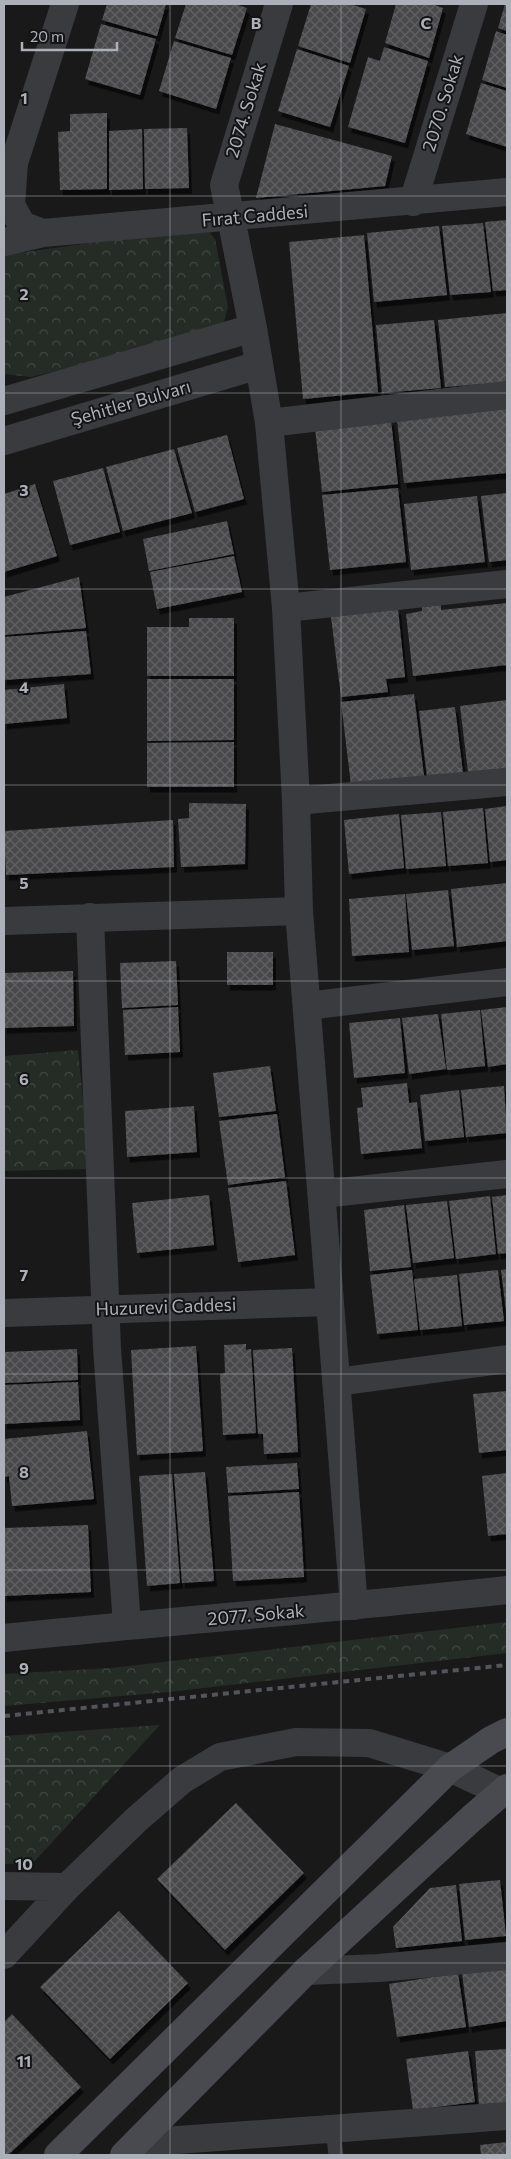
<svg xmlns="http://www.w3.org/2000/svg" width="511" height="2159" viewBox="0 0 511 2159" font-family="Commissioner,sans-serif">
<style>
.forest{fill:url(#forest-crowns)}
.building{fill:url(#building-cross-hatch);filter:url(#shadow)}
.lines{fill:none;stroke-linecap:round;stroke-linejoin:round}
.service{stroke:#3a3b3f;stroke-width:15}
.minor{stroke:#3a3b3f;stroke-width:28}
.tertiary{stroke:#3a3b3f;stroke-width:28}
.secondary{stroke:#484a4f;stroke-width:28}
.rail{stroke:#53555a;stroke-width:4;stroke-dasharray:6 5;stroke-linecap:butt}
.grid{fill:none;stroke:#adb0b8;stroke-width:1;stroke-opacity:0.55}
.labels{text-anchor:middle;stroke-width:4;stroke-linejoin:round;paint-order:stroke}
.street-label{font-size:18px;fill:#adb0b8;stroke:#141415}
.grid-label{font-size:16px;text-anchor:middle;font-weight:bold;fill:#adb0b8;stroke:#141415;stroke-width:4;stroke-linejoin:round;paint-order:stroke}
</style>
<defs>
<pattern id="forest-crowns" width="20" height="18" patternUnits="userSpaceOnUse" patternTransform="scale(1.25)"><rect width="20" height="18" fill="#252c26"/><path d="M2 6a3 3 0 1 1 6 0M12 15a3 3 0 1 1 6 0" fill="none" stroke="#424843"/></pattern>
<pattern id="building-cross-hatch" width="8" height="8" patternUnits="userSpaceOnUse" patternTransform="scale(1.25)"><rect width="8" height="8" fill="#48494c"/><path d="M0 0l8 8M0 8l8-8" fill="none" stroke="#606164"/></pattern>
<filter id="shadow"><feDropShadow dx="3" dy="5.5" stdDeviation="0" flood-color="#0009"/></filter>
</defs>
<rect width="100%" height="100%" fill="#19191a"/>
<path class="forest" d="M205 227 215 239 228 307 224 322 210 333 31 377 4 374V255Z
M78 1050 90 1169 4 1171V1056Z
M507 1622V1653L169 1692 4 1706V1674L111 1668Z
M160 1725 33 1863 4 1864V1736Z"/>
<path class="building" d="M107 4H166L157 36 102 20Z
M186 4H235L247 8 232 55 175 38Z
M311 4H350L366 9 350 63 298 46Z
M396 4H432L443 8 429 58 385 43Z
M505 4H507V31L498 28Z
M101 24 156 39 140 95 85 79Z
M496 31 507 35V88L482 80Z
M174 41 231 58 216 109 159 91Z
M384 47 428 61 405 143 348 127 368 57 380 61Z
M297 49 349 66 330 127 278 111Z
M481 83 507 91V147L466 134Z
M107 113V189L60 190 58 132 70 131V114Z
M275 124 392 156 385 186 256 198Z
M187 128 189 188 145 189 144 129Z
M142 129 143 189 109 190V131Z
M507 220V290L493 291 485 222Z
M483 223 491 292 450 295 442 226Z
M439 226 447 295 374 302 367 233Z
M364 235 378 392 303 399 289 242Z
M507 313V382L445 387 438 320Z
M434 320 441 388 382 393 376 325Z
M507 408V473L404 483 397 420Z
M391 420 398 484 322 492 315 428Z
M227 435 244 499 195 512 177 448Z
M174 449 192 513 123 531 106 467Z
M103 468 120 532 70 545 53 481Z
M35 484 57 556 4 572V494Z
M398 488 406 562 330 570 322 495Z
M507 493V560L489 562 481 496Z
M477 496 485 562 411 570 404 504Z
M227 521 234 554 149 571 143 539Z
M234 556 242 592 157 609 150 572Z
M79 577 86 628 4 635V597Z
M507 603V665L413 676 406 614 422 611V607L441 605V610Z
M398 609 405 677 386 679 388 692 341 697 331 617Z
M189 618H234V676H147V627H189Z
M86 631 91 674 4 680V637Z
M147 679H234V740L147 741Z
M64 684 67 718 4 724V690Z
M414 694 424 776 351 785 341 702Z
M507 700V768L468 772 460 706Z
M455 707 463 773 427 777 419 711Z
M234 742V787H147V743Z
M189 803 246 804 245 864 181 867 178 819 189 818Z
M507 806V860L490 862 485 809Z
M483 808 488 863 448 866 443 812Z
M441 812 446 866 406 869 401 815Z
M399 814 404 868 349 874 344 820Z
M173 820 174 867 6 875 4 831Z
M507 883V941L457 947 451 889Z
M448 890 454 946 412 950 406 894Z
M405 894 409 952 352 956 349 899Z
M227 952H273V985H227Z
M176 961 178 1005 122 1008 120 963Z
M73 971 74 1026 4 1028V973Z
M178 1007 180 1052 125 1055 123 1010Z
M507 1007V1064L488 1067 481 1010Z
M480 1010 485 1066 447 1070 441 1014Z
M438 1014 446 1069 409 1074 402 1018Z
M400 1018 405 1073 354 1078 349 1023Z
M270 1066 276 1111 219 1117 213 1073Z
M407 1083 409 1103 417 1102 422 1148 361 1154 357 1108 363 1107 361 1088Z
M504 1086 507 1133 466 1137 461 1090Z
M459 1090 464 1137 425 1141 420 1095Z
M194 1106 197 1152 127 1157 125 1111Z
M277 1114 285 1177 228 1185 219 1121Z
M286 1181 295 1255 238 1262 228 1188Z
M209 1195 214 1245 137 1253 132 1203Z
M507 1195V1253L498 1254 492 1197Z
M490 1196 496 1254 456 1259 449 1201Z
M447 1201 454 1258 413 1263 406 1205Z
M404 1205 411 1267 370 1271 364 1210Z
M507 1269V1310H506L501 1270Z
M412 1270 418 1330 377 1334 370 1275Z
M498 1270 504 1321 464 1325 459 1274Z
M457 1275 462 1326 420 1330 414 1279Z
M246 1344V1350L251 1349 256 1433 223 1435 220 1374 225 1373 224 1345Z
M196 1346 203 1451 137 1455 131 1350Z
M292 1348 298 1452 264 1454 263 1434H258L253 1350Z
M77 1349 78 1380 4 1383V1352Z
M78 1382 80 1420 4 1424V1385Z
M507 1391V1450L479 1453 473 1394Z
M87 1431 94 1499 12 1506 9 1476 4 1477V1439Z
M297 1463 299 1489 228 1493 226 1467Z
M205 1472 214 1581 182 1583 174 1474Z
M507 1473V1534L488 1536 482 1476Z
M172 1474 180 1583 147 1586 139 1476Z
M299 1492 304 1577 233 1581 228 1496Z
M88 1525 91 1592 4 1596V1528Z
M236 1803 304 1873 225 1950 157 1879Z
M500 1880 506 1936 465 1940 459 1884Z
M456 1885 462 1941 396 1948 393 1927 430 1888Z
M119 1911 188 1983 110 2059 40 1987Z
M507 1966V2021L469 2027 462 1973Z
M458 1973 466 2027 397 2037 389 1984Z
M12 2014 81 2087 8 2155H4V2022Z
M507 2049V2103L479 2105 475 2051Z
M468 2051 475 2102 413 2110 406 2059Z
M507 2142V2155H481L480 2145Z"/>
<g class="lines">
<path class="service" d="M333 2129 336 2155"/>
<path class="minor" d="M413 202 474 4
M231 218 224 185 279 4
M269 423 507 395
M286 608 507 584
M296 801 507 782
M90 917 107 1348 127 1625
M4 921 299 911
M307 1006 507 982
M322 1194 507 1174
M4 1886 67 1887
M4 1955 67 1887 136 1820 182 1780 220 1757 296 1742 369 1743 450 1768 501 1792
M306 1971 379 1968 507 1956
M137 2143 507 2116"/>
<path class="tertiary" d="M231 218 253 328 269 423 286 608 296 801 299 911 354 1606
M43 233 22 225 11 205 14 163 65 4
M4 242 43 233 507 192
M4 401 253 328
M4 441 259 365
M4 1313 329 1302
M336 1382 507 1359
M4 1638C171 1621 340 1608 507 1590"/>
<path class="secondary" d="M58 2155 450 1768 491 1740 507 1732
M124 2155 306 1971 472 1818 507 1788"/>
<path class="rail" d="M4 1716 507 1665"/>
</g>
<path class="grid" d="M170 4V2155M341 4V2155M4 196H507M4 393H507M4 589H507M4 785H507M4 981H507M4 1178H507M4 1374H507M4 1570H507M4 1766H507M4 1963H507"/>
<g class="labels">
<g class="street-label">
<text transform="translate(443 103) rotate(-73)" y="6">2070. Sokak</text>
<text transform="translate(246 110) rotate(-73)" y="6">2074. Sokak</text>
<text transform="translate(255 216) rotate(-5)" y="6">Fırat Caddesi</text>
<text transform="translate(131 403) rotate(-16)" y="6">Şehitler Bulvarı</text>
<text transform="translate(166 1307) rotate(-2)" y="6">Huzurevi Caddesi</text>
<text transform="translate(256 1615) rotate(-5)" y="6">2077. Sokak</text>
</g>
</g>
<g class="grid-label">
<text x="256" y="29">B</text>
<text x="426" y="29">C</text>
<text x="24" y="104">1</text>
<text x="24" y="300">2</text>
<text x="24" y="496">3</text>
<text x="24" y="693">4</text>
<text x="24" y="889">5</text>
<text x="24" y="1085">6</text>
<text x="24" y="1281">7</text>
<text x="24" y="1478">8</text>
<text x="24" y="1674">9</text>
<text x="24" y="1870">10</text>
<text x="24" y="2067">11</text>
</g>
<rect width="511" height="2159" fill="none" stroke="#adb0b8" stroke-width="10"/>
<path d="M22 42v8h95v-8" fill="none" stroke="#adb0b8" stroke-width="2.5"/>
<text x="30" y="42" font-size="15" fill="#adb0b8" stroke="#141415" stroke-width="4" paint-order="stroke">20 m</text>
</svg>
